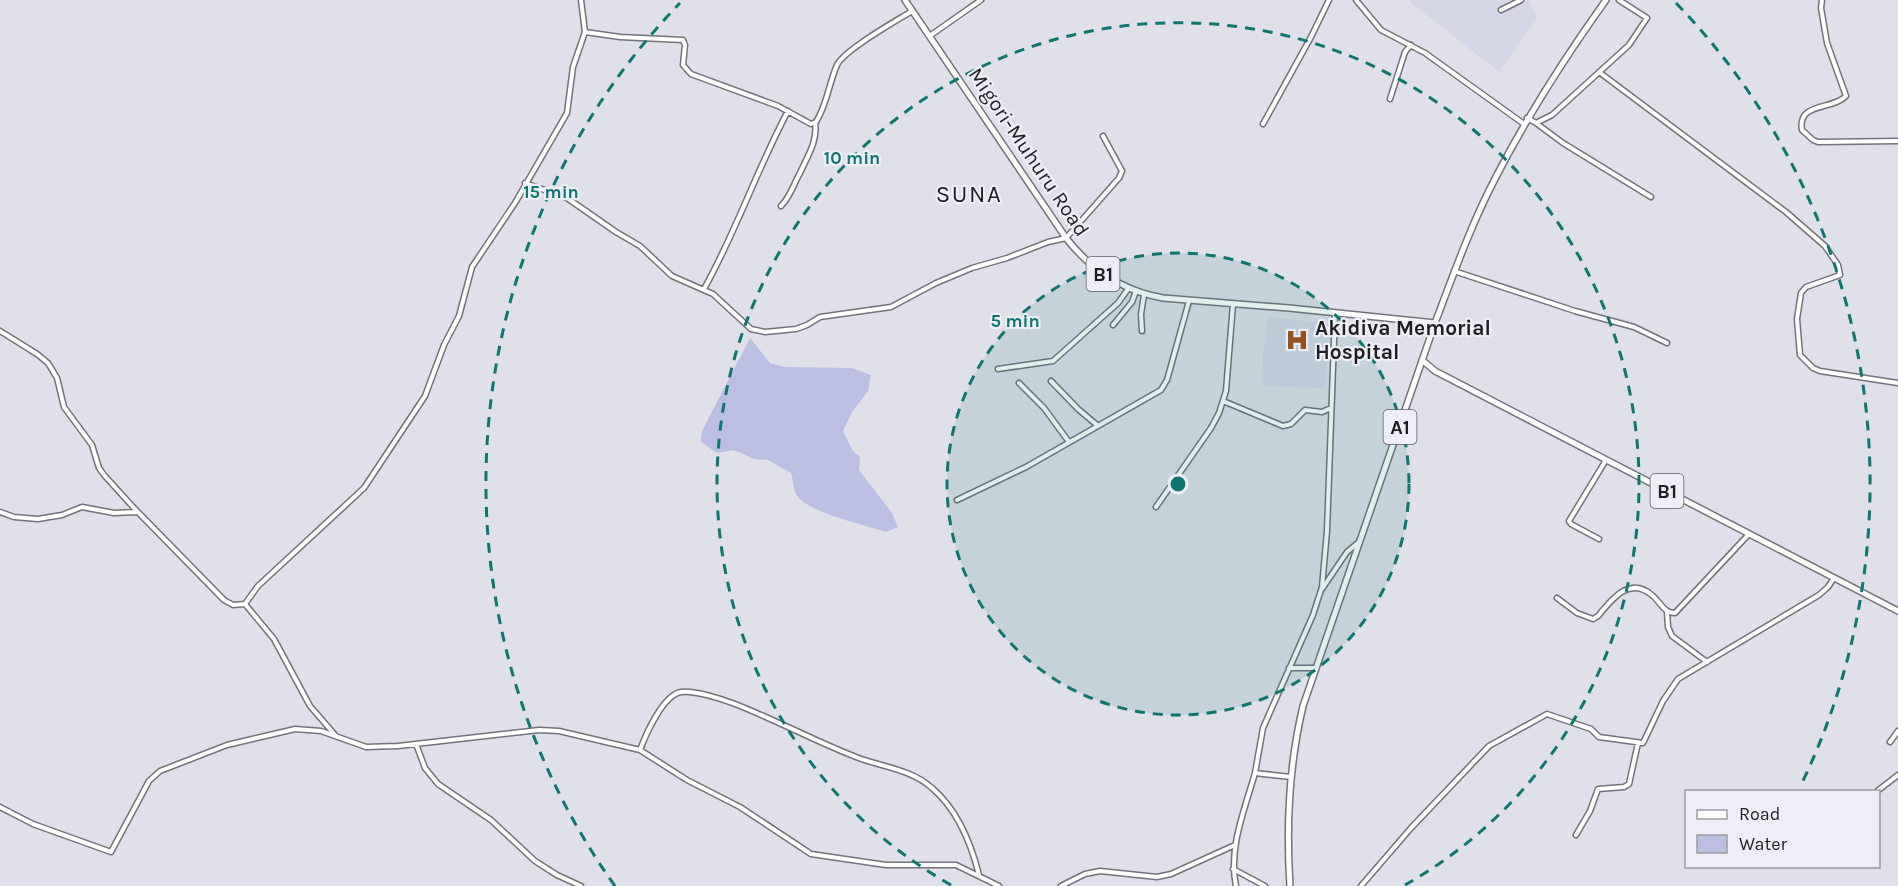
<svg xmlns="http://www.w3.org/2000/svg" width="1898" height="886" viewBox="0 0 1898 886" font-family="Karla,sans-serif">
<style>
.built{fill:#d5d6e6}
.water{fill:#bcbfe3}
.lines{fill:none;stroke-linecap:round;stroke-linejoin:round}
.minor-casing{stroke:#72737a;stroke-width:7}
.highway-casing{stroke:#72737a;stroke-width:8}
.minor{stroke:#fff;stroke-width:4}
.highway{stroke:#fff;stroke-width:5}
.ring{fill:none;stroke:#0f766e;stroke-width:3;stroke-dasharray:10 8}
.labels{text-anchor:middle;stroke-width:4.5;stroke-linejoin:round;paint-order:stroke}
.shield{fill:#edeef6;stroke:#5d5d62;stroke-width:1.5}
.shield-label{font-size:20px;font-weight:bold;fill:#1f1f22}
.street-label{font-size:21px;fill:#1f1f22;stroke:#edeef6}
.poi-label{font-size:21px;font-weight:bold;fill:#1f1f22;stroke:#edeef6;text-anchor:start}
.quarter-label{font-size:24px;letter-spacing:1.5px;fill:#1f1f22;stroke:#edeef6}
.centre{fill:#0f766e;stroke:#edeef6;stroke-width:3}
.ring-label{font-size:18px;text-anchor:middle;font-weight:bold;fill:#0f766e;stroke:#edeef6;stroke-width:4.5;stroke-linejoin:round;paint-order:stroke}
</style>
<rect width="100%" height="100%" fill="#dfe0e9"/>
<path class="built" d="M1411 0H1529L1537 18 1499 72 1409 1Z
M1268 317 1330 324 1326 388 1262 386 1263 356Z"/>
<path class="water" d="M750 338 770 363 784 367 852 368 871 375 868 391 852 412 843 431 853 451 860 457 859 470 892 513 898 527 886 532C864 524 804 513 795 492 793 486 793 479 791 473L768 460 754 459 734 450 717 453 701 442 702 431Z"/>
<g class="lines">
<g class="minor-casing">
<path id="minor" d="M1356 0 1381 30 1425 53 1524 124
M1822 0 1821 8 1827 43 1846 96C1833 110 1797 102 1802 130L1813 140 1818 142 1898 141
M1501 10 1521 0
M585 32 620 37 683 40 685 45 683 65 691 74 778 106 811 124 816 122C827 105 829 83 837 65 844 50 896 21 912 11
M931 35 981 0
M1599 72 1786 212 1825 246 1838 265 1840 275 1806 287 1801 293 1797 319 1800 355 1813 368 1820 371 1898 383
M1390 99 1405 52 1411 45
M1527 118 1536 123 1552 115 1629 45 1647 18 1619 0
M1536 123 1563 143 1651 197
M1263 124 1311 37 1329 0
M525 183 567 198 616 232 640 246 672 276 713 294 751 329 765 332 796 329 807 325 820 317 891 307 936 283 972 268 1007 258 1048 242 1066 238 1119 178 1122 171 1103 136
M781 206C791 196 793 185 800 173 807 157 818 141 815 123
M1454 271 1575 311 1634 327 1667 343
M704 289C736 232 757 169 788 111
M1113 325 1132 302 1136 291
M0 331 37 354 48 363 57 378 64 407 92 445 99 468 104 475 134 508 224 600 233 605 245 604
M1142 331 1141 314 1144 295
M998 369 1053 361 1118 303 1128 289
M1051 381 1078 409 1097 425
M1019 383 1044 408 1069 442
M1223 401 1283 426 1291 424 1305 410 1322 412 1331 408
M957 500 1026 467 1161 390 1167 380 1189 301
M1156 507 1211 428 1219 413 1226 391 1233 304
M0 512 14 517 38 519 62 515 82 507 114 513 137 512
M1599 539 1571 524 1569 521 1606 460
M1322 589 1347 552 1359 542
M1557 598 1577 613 1593 619 1598 616C1612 599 1630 575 1653 596 1661 603 1664 613 1675 613L1749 534
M245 604 258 586 364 488 425 396 444 345 459 316 472 267 515 203 567 113 573 67 585 32 581 0
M245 604 274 639 310 706 336 736
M1667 612 1668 627 1672 636 1707 662
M1289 668H1315
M1890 742 1898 731
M416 744 425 768 438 784 491 820 535 861 557 875 581 886
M640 750C646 734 663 695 681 692 694 690 722 699 735 704 776 720 815 741 856 757 882 767 911 769 932 788 958 810 971 843 979 875
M1255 773 1263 728 1313 615 1322 587 1327 531 1335 313
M1876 792 1898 775
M0 807 33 824 111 852 149 781 160 771 227 745 295 729 321 731 366 747 398 746 539 730 559 731 640 750 687 780 740 807 811 854 886 865H956L999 886
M1576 835 1590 811 1598 789 1624 787 1629 784 1638 743
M1233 869 1265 886
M1061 886 1085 874 1100 871 1157 877 1171 874 1235 845
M1236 886C1228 848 1245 809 1255 773L1291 777
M1361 886 1411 828 1489 746 1547 714 1591 729 1599 737 1643 743 1663 701 1678 679 1819 595 1828 587 1834 578"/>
</g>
<g class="highway-casing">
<path id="highway" d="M905 0 1066 238C1091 270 1123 291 1163 298L1289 308 1435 323
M1422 360 1435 371 1898 611
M1290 886C1286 825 1289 765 1303 706L1435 323C1454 273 1472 222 1497 175 1529 113 1566 56 1606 0"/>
</g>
<use href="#minor" class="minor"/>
<use href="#highway" class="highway"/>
</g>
<circle cx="1178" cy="484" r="231" fill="#0f766e" fill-opacity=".12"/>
<g class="ring">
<circle cx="1178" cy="484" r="231"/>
<path d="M951 885A461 461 0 1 1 1405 885"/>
<path d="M615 886A692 692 0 0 1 680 3M1676 3A692 692 0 0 1 1800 787"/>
</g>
<defs>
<g id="hospital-bare" transform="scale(1.8)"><path d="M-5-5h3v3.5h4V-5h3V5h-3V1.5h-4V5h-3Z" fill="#945221" stroke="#edeef6" stroke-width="2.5" paint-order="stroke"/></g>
</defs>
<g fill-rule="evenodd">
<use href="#hospital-bare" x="1297" y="340"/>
</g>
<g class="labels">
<g class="shield">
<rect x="1086.5" y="257" width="33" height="34" rx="4.5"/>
<rect x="1383.5" y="410" width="33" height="34" rx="4.5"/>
<rect x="1650.5" y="474" width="33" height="34" rx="4.5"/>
</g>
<g class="shield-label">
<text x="1103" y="281">B1</text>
<text x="1400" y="434">A1</text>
<text x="1667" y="498">B1</text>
</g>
<g class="street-label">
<text transform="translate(1029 152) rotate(56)" y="7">Migori-Muhuru Road</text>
</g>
<g class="poi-label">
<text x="1315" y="335">Akidiva Memorial<tspan x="1315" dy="24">Hospital</tspan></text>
</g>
<g class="quarter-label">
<text x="969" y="202">SUNA</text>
</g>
</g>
<circle cx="1178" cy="484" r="9" class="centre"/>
<g class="ring-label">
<text x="852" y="164">10 min</text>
<text x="551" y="198">15 min</text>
<text x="1015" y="327">5 min</text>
</g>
<rect x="1685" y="790" width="195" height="78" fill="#edeef6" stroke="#9b9ba1" stroke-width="1.5"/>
<rect x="1697" y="810" width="30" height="9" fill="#ffffff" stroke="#9b9ba1" stroke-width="1.5"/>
<text x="1739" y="820" font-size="18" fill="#1f1f22">Road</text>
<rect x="1697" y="835" width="30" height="18" fill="#bcbfe3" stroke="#9b9ba1" stroke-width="1.5"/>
<text x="1739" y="850" font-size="18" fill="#1f1f22">Water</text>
</svg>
